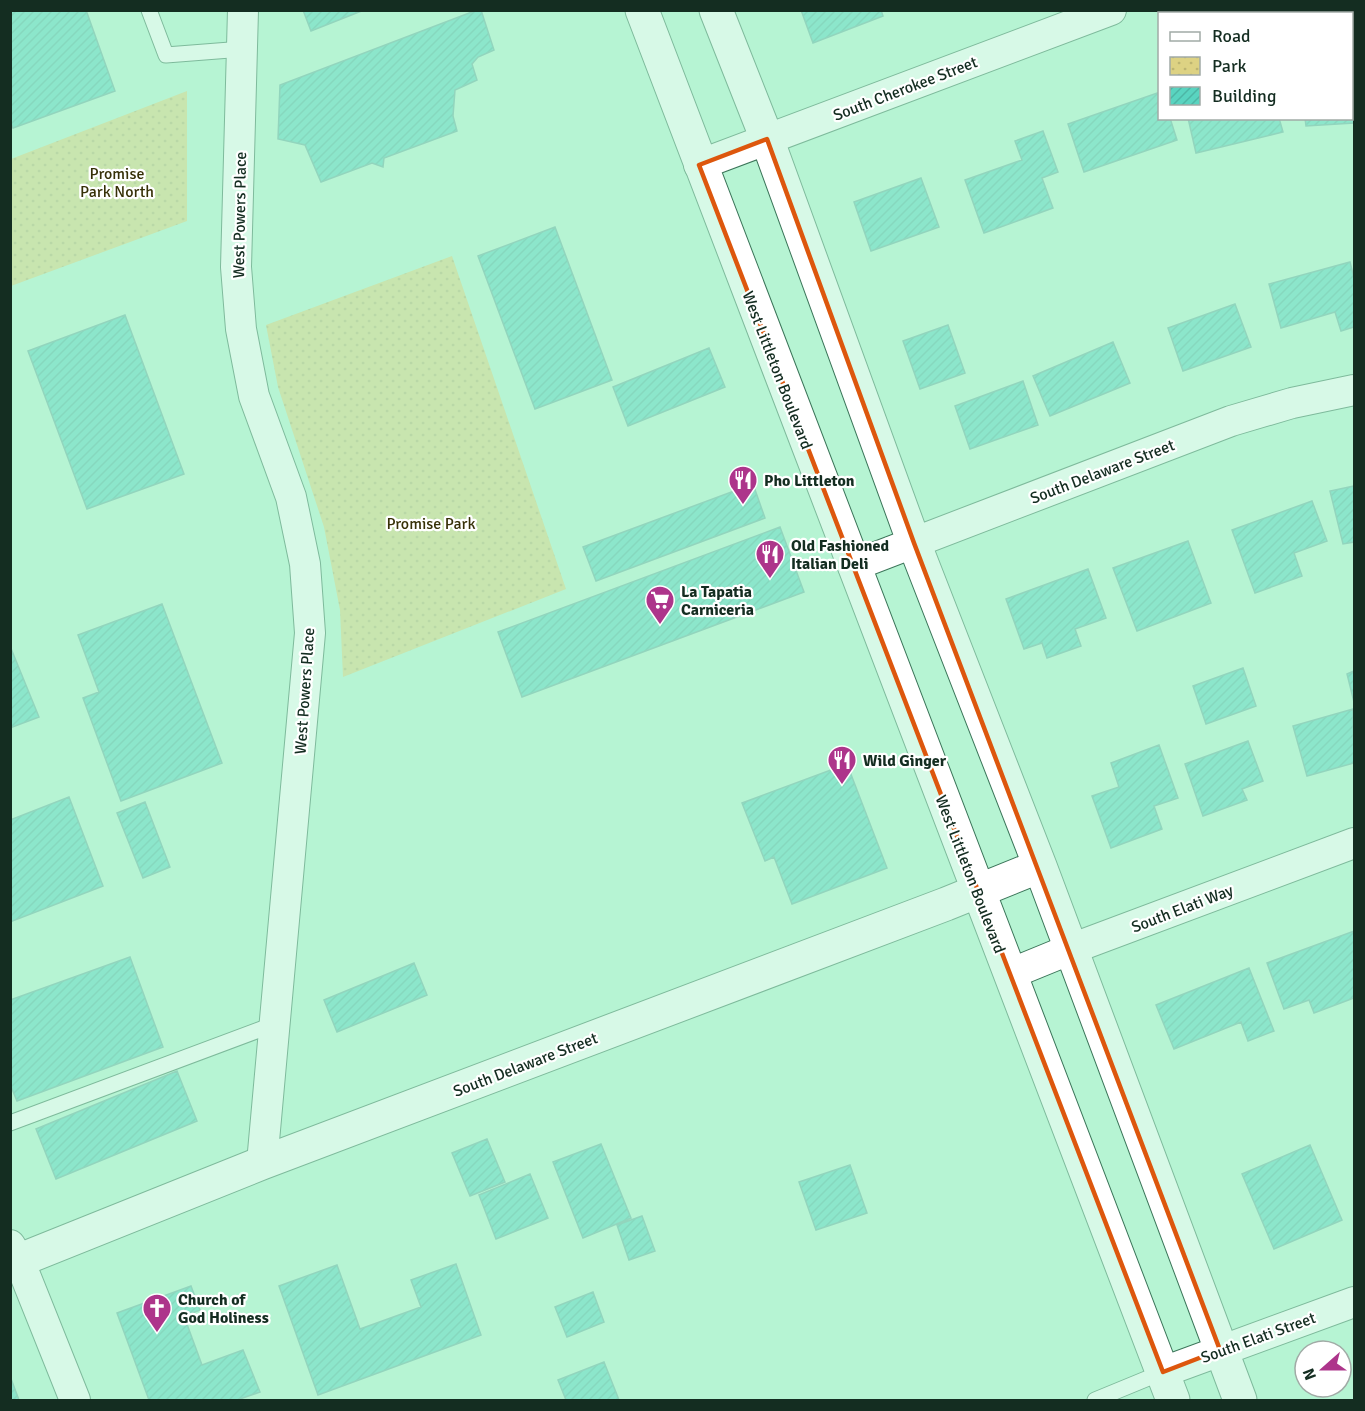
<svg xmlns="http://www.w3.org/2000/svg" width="1365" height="1411" viewBox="0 0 1365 1411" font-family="Signika,sans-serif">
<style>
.park{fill:url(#park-dots)}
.building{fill:url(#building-hatch);stroke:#67b0a3;stroke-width:1.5}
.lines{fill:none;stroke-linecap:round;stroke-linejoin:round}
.lane-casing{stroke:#3b7559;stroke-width:17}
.street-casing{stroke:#3b7559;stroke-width:32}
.secondary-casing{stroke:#3b7559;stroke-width:35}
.lane{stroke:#fff;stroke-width:15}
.street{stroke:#fff;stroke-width:30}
.secondary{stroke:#fff;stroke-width:33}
.marked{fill:none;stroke:#dd570d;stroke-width:4.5;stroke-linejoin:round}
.labels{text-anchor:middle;stroke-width:4.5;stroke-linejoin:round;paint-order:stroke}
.street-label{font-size:16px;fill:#142d21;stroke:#fff}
.park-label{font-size:16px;fill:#363007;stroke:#fff}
.poi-label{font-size:16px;font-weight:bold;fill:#142d21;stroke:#fff;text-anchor:start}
</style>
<defs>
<pattern id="park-dots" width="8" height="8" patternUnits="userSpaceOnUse" patternTransform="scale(1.5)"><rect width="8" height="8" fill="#ddd283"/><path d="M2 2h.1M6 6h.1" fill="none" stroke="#bdb571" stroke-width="1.8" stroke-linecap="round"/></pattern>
<pattern id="building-hatch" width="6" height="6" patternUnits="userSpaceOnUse" patternTransform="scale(1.5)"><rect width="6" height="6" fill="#59d4c0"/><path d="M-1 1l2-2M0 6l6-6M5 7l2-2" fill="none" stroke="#4db6a5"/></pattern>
</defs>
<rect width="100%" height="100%" fill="#b6f4d3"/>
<path class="park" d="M187 91V221L11 286V159Z
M452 256 566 589 343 677 340 610 324 527 278 387 266 325Z"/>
<path class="building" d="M10 10H86L115 91 13 128 10 121Z
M303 10H364L311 31Z
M477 10H481L494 50 478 57 472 64 477 80 455 90 453 116 457 131 384 158 383 167 372 163 321 182 305 145 278 139 280 85Z
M801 10H881L883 16 813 43Z
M1354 71V123L1306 126 1305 118H1352V72Z
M1160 92V118H1170L1177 140 1084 172 1068 124Z
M1188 118H1279L1283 132 1196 153Z
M1043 131 1058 172 1042 178 1053 208 984 233 965 180 1022 160 1015 141Z
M921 178 939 227 871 251 854 202Z
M555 227 612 380 535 409 478 256Z
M1350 262 1354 278V327L1341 331 1335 312 1281 328 1269 284Z
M1235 304 1251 347 1183 371 1168 328Z
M125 315 184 474 87 509 28 351Z
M948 325 965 373 920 389 903 341Z
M1113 342 1130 383 1050 416 1033 376Z
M709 348 725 387 628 426 613 387Z
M1023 381 1038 425 970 449 955 406Z
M753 484 765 518 596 581 583 547Z
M1354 486V542L1343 544 1330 491Z
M1312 501 1327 541 1294 553 1302 576 1255 593 1232 530Z
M780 527 804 592 522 697 498 632Z
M1188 541 1211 603 1137 631 1113 568Z
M1088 569 1106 618 1075 629 1081 646 1047 658 1042 643 1024 649 1006 599Z
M162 604 222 763 121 801 83 698 99 692 78 635Z
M10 646 39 717 10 728Z
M1243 668 1256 706 1206 724 1193 686Z
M1354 671V702L1347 674Z
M1353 709 1354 763 1307 776 1293 726Z
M1248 741 1263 781 1242 789 1247 800 1203 816 1185 764Z
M1159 745 1178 798 1154 806 1162 829 1111 848 1092 796 1119 787 1111 763Z
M847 764 887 868 792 904 774 857 765 861 742 803Z
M69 797 103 886 10 922V820Z
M145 802 170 867 143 878 117 813Z
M1354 931V998L1314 1013 1309 1000 1284 1009 1267 963Z
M130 957 163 1047 17 1101 10 1084V1000Z
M414 963 427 995 337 1032 324 1000Z
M1249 968 1274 1031 1248 1041 1241 1022 1174 1049 1156 1005Z
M177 1071 197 1121 56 1179 36 1129Z
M487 1139 505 1182 470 1196 452 1153Z
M601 1144 631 1218 583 1238 553 1162Z
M1310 1145 1342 1220 1274 1249 1242 1174Z
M850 1165 867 1213 816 1230 799 1182Z
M530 1174 548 1218 496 1239 479 1195Z
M642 1216 655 1251 629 1260 617 1225Z
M456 1264 481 1335 318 1395 279 1286 337 1265 360 1329 421 1307 411 1280Z
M191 1286 200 1310 184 1316 202 1365 243 1350 260 1392 237 1400H149L117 1313Z
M593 1292 604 1322 567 1337 555 1307Z
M604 1362 619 1400H566L558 1380Z
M10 1376 19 1400H10Z"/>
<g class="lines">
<g class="lane-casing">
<path id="lane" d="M149 10 166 55 243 49
M10 1123 275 1024
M1095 1400 1163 1372"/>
</g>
<g class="street-casing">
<path id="street" d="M243 10 236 267 241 329 254 396 291 497 305 564 310 633 262 1163
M699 165 1111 10
M853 566 1231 421 1292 403 1354 390
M1010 974 1071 949 1354 843
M10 1245 19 1260 75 1400
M1163 1372 1354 1302"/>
</g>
<g class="secondary-casing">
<path id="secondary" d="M642 10 1173 1400
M716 10 767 139 914 543 1040 866 1240 1400
M10 1264 262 1163 946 904 1040 866"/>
</g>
<use href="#lane" class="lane"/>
<use href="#street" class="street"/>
<use href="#secondary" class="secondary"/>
</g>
<path d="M0 0H1365V1411H0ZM767 139 914 543 1220 1350 1163 1372 699 165Z" fill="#b6f4d3" fill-opacity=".55" fill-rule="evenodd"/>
<path class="marked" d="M767 139 914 543 1220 1350 1163 1372 699 165Z"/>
<defs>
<g id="restaurant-pin" transform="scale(1.5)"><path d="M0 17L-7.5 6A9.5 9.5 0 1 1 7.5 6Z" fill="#ad358b" stroke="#fff"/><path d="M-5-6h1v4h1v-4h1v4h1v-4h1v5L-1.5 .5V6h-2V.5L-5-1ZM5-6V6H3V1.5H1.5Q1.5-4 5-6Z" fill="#fff"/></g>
<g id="supermarket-pin" transform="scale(1.5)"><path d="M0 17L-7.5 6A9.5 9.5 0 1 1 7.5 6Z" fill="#ad358b" stroke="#fff"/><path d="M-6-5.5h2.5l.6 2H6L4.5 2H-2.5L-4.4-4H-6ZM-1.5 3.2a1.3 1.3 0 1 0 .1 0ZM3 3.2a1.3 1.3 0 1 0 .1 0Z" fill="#fff"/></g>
<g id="church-pin" transform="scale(1.5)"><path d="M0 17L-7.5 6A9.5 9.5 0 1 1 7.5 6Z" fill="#ad358b" stroke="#fff"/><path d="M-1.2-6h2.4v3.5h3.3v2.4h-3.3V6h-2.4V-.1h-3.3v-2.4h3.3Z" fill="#fff"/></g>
</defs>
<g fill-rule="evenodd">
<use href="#restaurant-pin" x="743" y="480"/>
<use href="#restaurant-pin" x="770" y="554"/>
<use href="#supermarket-pin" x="660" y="600"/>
<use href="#restaurant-pin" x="842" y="760"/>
<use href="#church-pin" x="157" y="1308"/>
</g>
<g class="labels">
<g class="street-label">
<text transform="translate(905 88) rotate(-21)" y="6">South Cherokee Street</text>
<text transform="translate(239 215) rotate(-89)" y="6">West Powers Place</text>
<text transform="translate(778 370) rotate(69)" y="6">West Littleton Boulevard</text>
<text transform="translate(1102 471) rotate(-21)" y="6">South Delaware Street</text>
<text transform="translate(304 691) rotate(-86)" y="6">West Powers Place</text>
<text transform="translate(971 874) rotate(69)" y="6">West Littleton Boulevard</text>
<text transform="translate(1182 908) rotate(-21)" y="6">South Elati Way</text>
<text transform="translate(525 1064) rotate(-21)" y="6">South Delaware Street</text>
<text transform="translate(1258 1337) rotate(-20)" y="6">South Elati Street</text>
</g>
<g class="park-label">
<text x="117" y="179">Promise<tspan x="117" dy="18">Park North</tspan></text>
<text x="431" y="529">Promise Park</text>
</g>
<g class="poi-label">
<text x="764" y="486">Pho Littleton</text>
<text x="791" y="551">Old Fashioned<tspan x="791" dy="18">Italian Deli</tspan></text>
<text x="681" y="597">La Tapatia<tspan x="681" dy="18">Carniceria</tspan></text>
<text x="863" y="766">Wild Ginger</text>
<text x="178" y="1305">Church of<tspan x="178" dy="18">God Holiness</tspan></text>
</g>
</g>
<rect width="1365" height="1411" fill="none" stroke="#142d21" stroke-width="24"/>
<rect x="1158" y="12" width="195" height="108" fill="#ffffff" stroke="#a1aba6" stroke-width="1.5"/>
<rect x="1170" y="32" width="30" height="9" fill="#ffffff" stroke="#a1aba6" stroke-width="1.5"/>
<text x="1212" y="42" font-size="18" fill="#142d21">Road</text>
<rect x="1170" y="57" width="30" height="18" fill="url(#park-dots)" stroke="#a1aba6" stroke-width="1.5"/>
<text x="1212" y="72" font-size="18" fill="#142d21">Park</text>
<rect x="1170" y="87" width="30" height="18" fill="url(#building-hatch)" stroke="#a1aba6" stroke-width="1.5"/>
<text x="1212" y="102" font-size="18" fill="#142d21">Building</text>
<g transform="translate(1323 1369) rotate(249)"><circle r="28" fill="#ffffff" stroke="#a1aba6" stroke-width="1.5"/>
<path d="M0-4.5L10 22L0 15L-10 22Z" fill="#ad358b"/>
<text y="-9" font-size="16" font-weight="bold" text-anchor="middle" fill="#142d21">N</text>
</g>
</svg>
